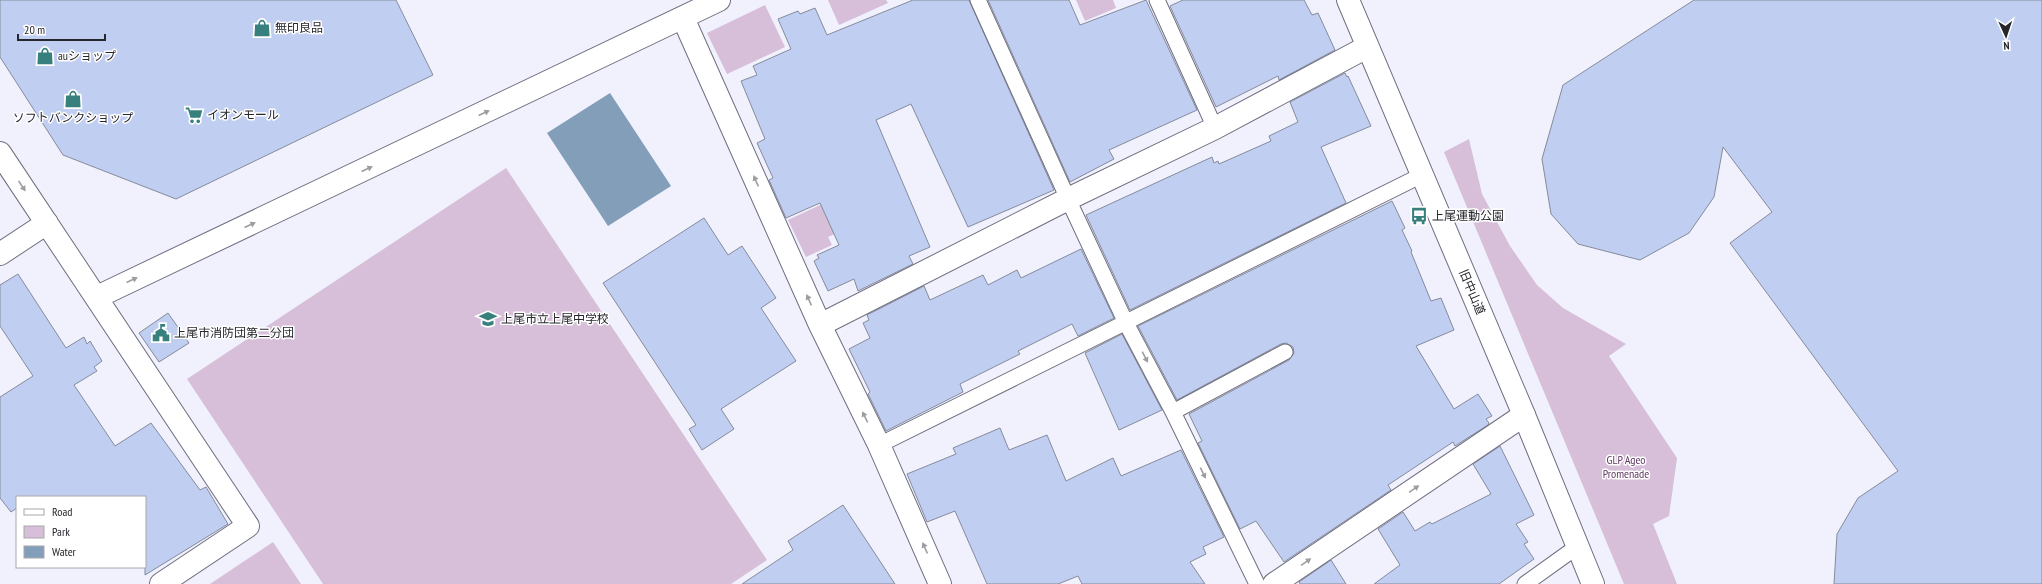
<svg xmlns="http://www.w3.org/2000/svg" width="2042" height="584" viewBox="0 0 2042 584" font-family="'PT Sans Narrow','Noto Sans JP',sans-serif">
<style>
.green{fill:#d7bed9}
.water{fill:#829eb9}
.building{fill:#c0cef1;stroke:#848b9c}
.lines{fill:none;stroke-linecap:round;stroke-linejoin:round}
.lane-casing{stroke:#6e6e7f;stroke-width:17}
.street-casing{stroke:#6e6e7f;stroke-width:24}
.secondary-casing{stroke:#6e6e7f;stroke-width:24}
.lane{stroke:#fff;stroke-width:15}
.street{stroke:#fff;stroke-width:22}
.secondary{stroke:#fff;stroke-width:22}
.oneway{fill:#9d9da0}
.labels{text-anchor:middle;stroke-width:3;stroke-linejoin:round;paint-order:stroke}
.poi-label{font-size:12px;fill:#26262d;stroke:#fff;text-anchor:start}
.street-label{font-size:12px;fill:#26262d;stroke:#fff}
.park-label{font-size:12px;fill:#5f3962;stroke:#fff}
</style>
<rect width="100%" height="100%" fill="#f1f1fd"/>
<path class="green" d="M828 0H886L888 3 839 25Z
M1076 0H1113L1116 8 1085 21Z
M765 5 785 47 727 74 707 33Z
M1469 139 1482 194 1510 246 1537 285 1563 308 1626 344 1609 356 1677 458 1669 516 1653 524 1677 584H1624L1444 152Z
M506 168 767 560 731 584H323L187 379Z
M852 190 851 227 828 237 832 245 806 257 788 220Z
M273 542 301 584H210Z"/>
<path class="water" d="M610 93 671 186 608 226 547 133Z"/>
<path class="building" d="M0 0H396L433 75 176 199 63 155 0 57Z
M913 0H969L1054 190 968 227 911 104 876 120 930 247 909 256 913 264 858 291 854 279 828 291 814 261 819 258 817 255 839 245 820 203 786 218 769 180 773 178 757 143 765 139 741 81 757 75 753 66 791 49 778 19 798 11 800 14 815 8 827 35Z
M988 0H1069L1080 25 1146 0 1197 110 1109 150 1114 159 1070 182Z
M1183 0H1304L1312 15 1318 13 1335 50 1279 80 1278 76 1216 107 1170 6Z
M1694 0H2042V584H1834L1837 534 1858 498 1898 471 1730 243 1772 212 1723 147 1714 197 1689 233 1640 260 1578 244 1551 214 1542 159 1563 85Z
M1345 73 1347 77 1348 76 1371 126 1321 147 1346 203 1130 310 1086 215 1212 157 1214 163 1218 161 1219 164 1271 141 1269 136 1298 122 1290 102Z
M1392 201 1405 228 1402 230 1412 251 1411 252 1431 301 1441 298 1454 330 1416 346 1454 409 1478 394 1492 416 1486 419 1489 423 1488 425 1455 446 1453 442 1388 485 1391 490 1284 562 1256 521 1240 529 1198 443 1202 441 1189 414 1289 360 1294 353 1293 347 1286 343 1281 344 1177 400 1138 326Z
M704 218 728 255 742 246 776 298 761 308 796 361 721 409 734 429 702 450 689 429 696 425 603 283Z
M1081 249 1114 318 1078 336 1072 324 1018 351 1020 354 960 384 963 392 886 431 868 394 870 392 849 349 870 338 863 323 869 320 867 315 924 286 930 300 983 275 988 285 1017 270 1021 278Z
M18 274 66 348 84 337 87 344 90 341 102 361 94 367 97 371 74 385 115 446 151 423 200 490 206 487 228 524 145 575V497H17V508L11 512 0 498V397L33 376 0 326V285Z
M168 313 189 343 159 362 139 333Z
M1122 334 1162 410 1119 430 1085 353Z
M1000 428 1009 450 1047 435 1066 481 1113 458 1121 476 1181 450 1224 537 1203 547 1206 554 1190 562 1205 584H1082L1078 576 1058 584H987L955 511 927 522 907 474 956 454 953 448Z
M1500 446 1534 515 1516 524 1528 542 1524 544 1534 559 1499 584H1374L1400 565 1378 529 1403 512 1415 531 1430 522 1432 524 1491 494 1473 464Z
M843 505 895 584H742L793 550 788 541Z
M1331 560 1346 584H1300L1299 582Z"/>
<g class="lines">
<g class="lane-casing">
<path id="lane" d="M978 0 1068 199 1126 323 1173 412 1257 584
M1157 0 1215 128
M1173 412 1285 352
M879 445 1422 175
M1525 584 1578 546"/>
</g>
<g class="street-casing">
<path id="street" d="M683 18 820 325 879 445 940 584
M0 153 248 526 161 584
M0 254 47 223
M97 297 719 0
M820 325 1068 199 1215 128 1367 47
M1274 584 1524 415"/>
</g>
<g class="secondary-casing">
<path id="secondary" d="M1348 0 1524 415 1593 584"/>
</g>
<use href="#lane" class="lane"/>
<use href="#street" class="street"/>
<use href="#secondary" class="secondary"/>
</g>
<defs><path id="oneway-solid" d="M-6-.8H1V-3.2L6.5 0L1 3.2V.8H-6Z"/></defs>
<g class="oneway">
<use href="#oneway-solid" transform="translate(484 113) rotate(-25)"/>
<use href="#oneway-solid" transform="translate(367 169) rotate(-25)"/>
<use href="#oneway-solid" transform="translate(756 181) rotate(-114)"/>
<use href="#oneway-solid" transform="translate(22 186) rotate(56)"/>
<use href="#oneway-solid" transform="translate(250 225) rotate(-25)"/>
<use href="#oneway-solid" transform="translate(132 280) rotate(-25)"/>
<use href="#oneway-solid" transform="translate(809 300) rotate(-114)"/>
<use href="#oneway-solid" transform="translate(1145 357) rotate(62)"/>
<use href="#oneway-solid" transform="translate(865 417) rotate(-116)"/>
<use href="#oneway-solid" transform="translate(1203 473) rotate(64)"/>
<use href="#oneway-solid" transform="translate(1414 489) rotate(-34)"/>
<use href="#oneway-solid" transform="translate(925 548) rotate(-114)"/>
<use href="#oneway-solid" transform="translate(1306 562) rotate(-34)"/>
</g>
<defs>
<g id="shop-bare" transform="scale(1.38)"><path d="M-5-2.5h2.3a2.7 3.5 0 0 1 5.4 0H5L5.5 6h-11ZM-1.5-2.5h3a1.5 2.3 0 0 0-3 0Z" fill="#37807d" stroke="#fff" stroke-width="2.5" paint-order="stroke"/></g>
<g id="supermarket-bare" transform="scale(1.38)"><path d="M-6-5.5h2.5l.6 2H6L4.5 2H-2.5L-4.4-4H-6ZM-1.5 3.2a1.3 1.3 0 1 0 .1 0ZM3 3.2a1.3 1.3 0 1 0 .1 0Z" fill="#37807d" stroke="#fff" stroke-width="2.5" paint-order="stroke"/></g>
<g id="bus-bare" transform="scale(1.38)"><path d="M-5-6H5V4H4V6H2V4H-2V6H-4V4H-5ZM-3.5-4V0h7V-4ZM-3.5 1.2v1.5H-2V1.2ZM2 1.2v1.5H3.5V1.2Z" fill="#37807d" stroke="#fff" stroke-width="2.5" paint-order="stroke"/></g>
<g id="school-bare" transform="scale(1.38)"><path d="M0-5L7-2L0 1L-7-2ZM-4 1L0 2.5L4 1V4Q0 6-4 4Z" fill="#37807d" stroke="#fff" stroke-width="2.5" paint-order="stroke"/></g>
<g id="civic-bare" transform="scale(1.38)"><path d="M-.6-6.5H3V-4.5H.6V-3L4-1V1h2V6H-6V1h2V-1L-.6-3ZM-1.2 2.5V6h2.4V2.5Z" fill="#37807d" stroke="#fff" stroke-width="2.5" paint-order="stroke"/></g>
</defs>
<g fill-rule="evenodd">
<use href="#shop-bare" x="262" y="28"/>
<use href="#shop-bare" x="45" y="56"/>
<use href="#shop-bare" x="73" y="99"/>
<use href="#supermarket-bare" x="194" y="115"/>
<use href="#bus-bare" x="1419" y="216"/>
<use href="#school-bare" x="488" y="319"/>
<use href="#civic-bare" x="161" y="333"/>
</g>
<g class="labels">
<g class="poi-label">
<text x="275" y="32">無印良品</text>
<text x="58" y="60">auショップ</text>
<text x="207" y="119">イオンモール</text>
<text x="73" y="122" text-anchor="middle">ソフトバンクショップ</text>
<text x="1432" y="220">上尾運動公園</text>
<text x="501" y="323">上尾市立上尾中学校</text>
<text x="174" y="337">上尾市消防団第二分団</text>
</g>
<g class="street-label">
<text transform="translate(1472 292) rotate(67)" y="4">旧中山道</text>
</g>
<g class="park-label">
<text x="1626" y="464">GLP Ageo<tspan x="1626" dy="14">Promenade</tspan></text>
</g>
</g>
<rect x="16" y="496" width="130" height="72" fill="#ffffff" stroke="#a8a8ab"/>
<rect x="24" y="509" width="20" height="6" fill="#ffffff" stroke="#a8a8ab"/>
<text x="52" y="516" font-size="12" fill="#26262d">Road</text>
<rect x="24" y="526" width="20" height="12" fill="#d7bed9" stroke="#a8a8ab"/>
<text x="52" y="536" font-size="12" fill="#26262d">Park</text>
<rect x="24" y="546" width="20" height="12" fill="#829eb9" stroke="#a8a8ab"/>
<text x="52" y="556" font-size="12" fill="#26262d">Water</text>
<g transform="translate(2006 36) rotate(177)" stroke="#ffffff" stroke-width="3" paint-order="stroke">
<path d="M0-3L7 15L0 10L-7 15Z" fill="#26262d"/>
<text y="-6" font-size="11" font-weight="bold" text-anchor="middle" fill="#26262d">N</text>
</g>
<path d="M18 34v6h87v-6" fill="none" stroke="#26262d" stroke-width="2"/>
<text x="24" y="34" font-size="12" fill="#26262d" stroke="#ffffff" stroke-width="3" paint-order="stroke">20 m</text>
</svg>
